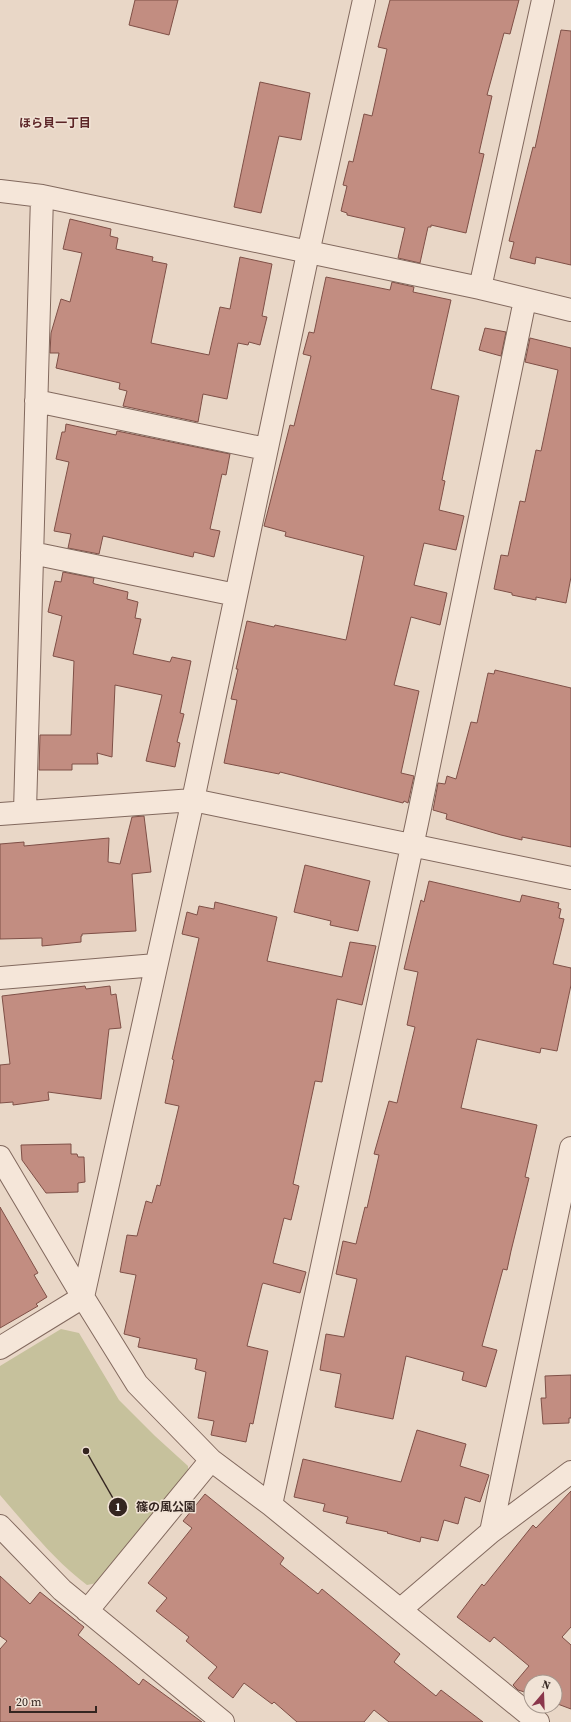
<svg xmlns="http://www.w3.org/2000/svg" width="571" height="1722" viewBox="0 0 571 1722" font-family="'Source Serif 4','Noto Sans JP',serif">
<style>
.green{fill:#c6c19c}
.building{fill:#c28d81;stroke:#7f5047}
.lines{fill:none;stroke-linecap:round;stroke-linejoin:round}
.minor-casing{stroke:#82695e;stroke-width:24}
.minor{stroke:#f5e6d9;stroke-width:22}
.labels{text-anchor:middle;stroke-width:3;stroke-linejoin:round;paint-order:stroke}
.neighbourhood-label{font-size:12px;font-weight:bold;fill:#5c2527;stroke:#f1e3d6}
.leader{fill:none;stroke:#342520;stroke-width:1.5}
.callout-dot{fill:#342520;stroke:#f1e3d6;stroke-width:1.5}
.mark-label{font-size:12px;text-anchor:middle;font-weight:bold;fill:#fff}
.callout-label{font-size:12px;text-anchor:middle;font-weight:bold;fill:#342520;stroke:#f1e3d6;stroke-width:3;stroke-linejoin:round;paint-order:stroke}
</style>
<rect width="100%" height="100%" fill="#e9d7c7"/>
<path class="green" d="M61 1329 79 1333 119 1400 155 1436 188 1466V1473L102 1582 87 1585C54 1560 27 1526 0 1495V1366Z"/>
<path class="building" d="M135 0H178L169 35 129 25Z
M390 0H519L510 34 504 33 487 95 492 96 479 153 484 154 466 233 431 225V227H428L420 263 398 258 405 228 347 215V213L341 211 347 186 343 185 349 161 353 162 364 114 372 116 387 49 378 47Z
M561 30 571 31V265L536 257 535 264 510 258 514 242 509 241 533 147 535 148Z
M260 82 310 93 301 140 279 136 261 213 234 207Z
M70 219 111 229 110 236 118 238 116 249 153 257 152 261 167 264 151 343 209 355 220 307 230 309 240 257 272 264 262 316 267 317 260 345 249 342 248 345 238 343 227 399 203 394 198 422 123 406 127 391 119 389 120 383 56 368 59 353H50L51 333 61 299 70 302 82 253 63 249Z
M326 277 390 290 392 282 414 287 413 292 451 300 431 389 459 396 442 480 445 481 439 510 464 516 456 550 424 543 414 585 447 593 440 625 411 617 394 685 419 691 401 773 414 776 408 803 404 801 403 803 280 772 279 774 224 763 237 700 231 699 238 669H236L247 621 274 627 275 625 346 640 364 556 285 536 286 532 264 526 290 425 294 426 311 356 303 354 309 332 314 333Z
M485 328 506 332 501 356 479 350Z
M530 338 571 348V577L566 603 536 597V600L512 595V593L494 589 501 555 508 556 520 501 525 502 536 450 541 451 558 370 525 362Z
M66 424 116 435 117 431 230 454 226 475 222 474 210 529 220 531 214 557 194 552 193 557 103 536 99 554 68 548 71 534 54 531 69 462 56 459 62 432H65Z
M63 572 94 578 93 583 95 584 128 592 127 599 138 602 135 618 141 619 133 654 170 662 172 657 191 661 180 713 184 714 177 742 180 743 175 767 146 761 162 695 115 685 112 757 97 753 98 764H72V770H39L40 735H71L74 661 53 656 62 616 48 612 55 581 61 582Z
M495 670 571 688V847L522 837V840L501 835 446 819 447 814 433 810 438 783 445 784 447 776 456 779 471 722 477 723 488 673 494 674Z
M144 816 151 872 132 874 136 931 82 934V936H81V942L42 946V938L0 939V844L24 842V846L109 838 108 862 120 864 132 817Z
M305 865 370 881 358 931 330 925 331 921 294 912Z
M429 881 520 902 522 895 559 903 558 908 561 909 559 918 564 919 553 964 571 968V985L557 1051 541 1048 540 1053 477 1039 461 1108 537 1125 525 1177 529 1178 511 1251 507 1270 503 1269 482 1346 497 1350 486 1387 462 1380 464 1372 406 1356 393 1419 335 1407 341 1374 320 1370 326 1334 344 1337 357 1279 336 1274 343 1241 356 1244 365 1207 367 1208 379 1155 374 1154 389 1101 397 1103 415 1027 407 1025 418 972 404 969 421 900 424 902Z
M215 902 277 917 267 961 342 977 350 942 376 946 362 1005 337 999 322 1082 315 1081 293 1184 299 1186 291 1220 284 1218 273 1263 306 1272 300 1293 263 1283 262 1285 247 1346 268 1351 253 1424 250 1423 246 1442 211 1435 214 1421 198 1418 206 1372 195 1369 197 1359 138 1347 140 1338 124 1334 136 1275 120 1272 127 1235 137 1236 146 1201 152 1203 157 1185 160 1186 179 1106 165 1103 174 1060 172 1059 199 938 182 934 187 912 197 915 199 906 214 909Z
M85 986 86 989 110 986 111 995 116 994 121 1028 109 1029 101 1099 48 1092 49 1100 13 1105V1102L0 1103V1065L10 1064 2 996Z
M71 1144V1154H77L78 1157H84L85 1182 78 1183V1192L46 1193 22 1160 21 1145Z
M0 1207 38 1273 34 1275 47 1297 36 1304 38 1306 0 1328Z
M571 1375V1418H569V1423L543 1424 541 1398H546L545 1376Z
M417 1430 466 1444 460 1466 489 1475 480 1502 465 1497 458 1524 444 1520 438 1541 421 1537 420 1542 387 1533 388 1532 346 1523 348 1517 323 1511 325 1504 294 1497 303 1459 401 1482Z
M571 1491V1627L562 1637 571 1645V1709L555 1703V1682H531V1694L518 1690 513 1685 529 1666 494 1637 490 1642 457 1617 482 1584 484 1586 533 1525 536 1528Z
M205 1494 284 1558 280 1564 318 1594 322 1589 400 1654 394 1662 436 1696 441 1690 483 1722H389L374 1710 364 1722H297L274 1702 272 1704 244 1683 233 1698 208 1678 217 1667 186 1641 189 1637 156 1611 167 1598 148 1583 192 1528 183 1521Z
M0 1576 30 1604 40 1592 84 1627 78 1635 139 1685 143 1679 202 1722H0V1649L7 1641 0 1636Z"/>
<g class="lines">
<g class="minor-casing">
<path id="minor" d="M0 191 42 196 480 288 571 310
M480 288 543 0
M525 300 417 823 271 1505 538 1722
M36 401 266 449
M32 553 236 595
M25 811 42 196
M0 814 193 800 571 878
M0 978 156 965
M0 1157 83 1297
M83 1297 193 800 308 253 364 0
M0 1348 83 1297 137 1384 211 1460 271 1505
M0 1526 62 1590 223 1722
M491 1532 571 1148
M401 1609 491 1532 571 1472
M87 1611 211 1460"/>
</g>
<use href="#minor" class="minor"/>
</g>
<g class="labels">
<g class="neighbourhood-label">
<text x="55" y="127">ほら貝一丁目</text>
</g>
</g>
<path class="leader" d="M86 1451L118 1507"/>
<g class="callout-dot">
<circle cx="86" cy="1451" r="4"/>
<circle cx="118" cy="1507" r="10"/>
</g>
<g class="mark-label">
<text x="118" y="1511">1</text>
</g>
<g class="callout-label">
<text x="166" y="1511">篠の風公園</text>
</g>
<g transform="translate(543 1694) rotate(19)"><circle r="19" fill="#f1e3d6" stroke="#a5978d"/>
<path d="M0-3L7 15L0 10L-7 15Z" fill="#8a364b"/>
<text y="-6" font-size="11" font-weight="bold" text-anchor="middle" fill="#342520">N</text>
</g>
<path d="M10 1706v6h86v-6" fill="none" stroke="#342520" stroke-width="2"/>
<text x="16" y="1706" font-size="12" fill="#342520" stroke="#f1e3d6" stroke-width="3" paint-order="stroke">20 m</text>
</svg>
